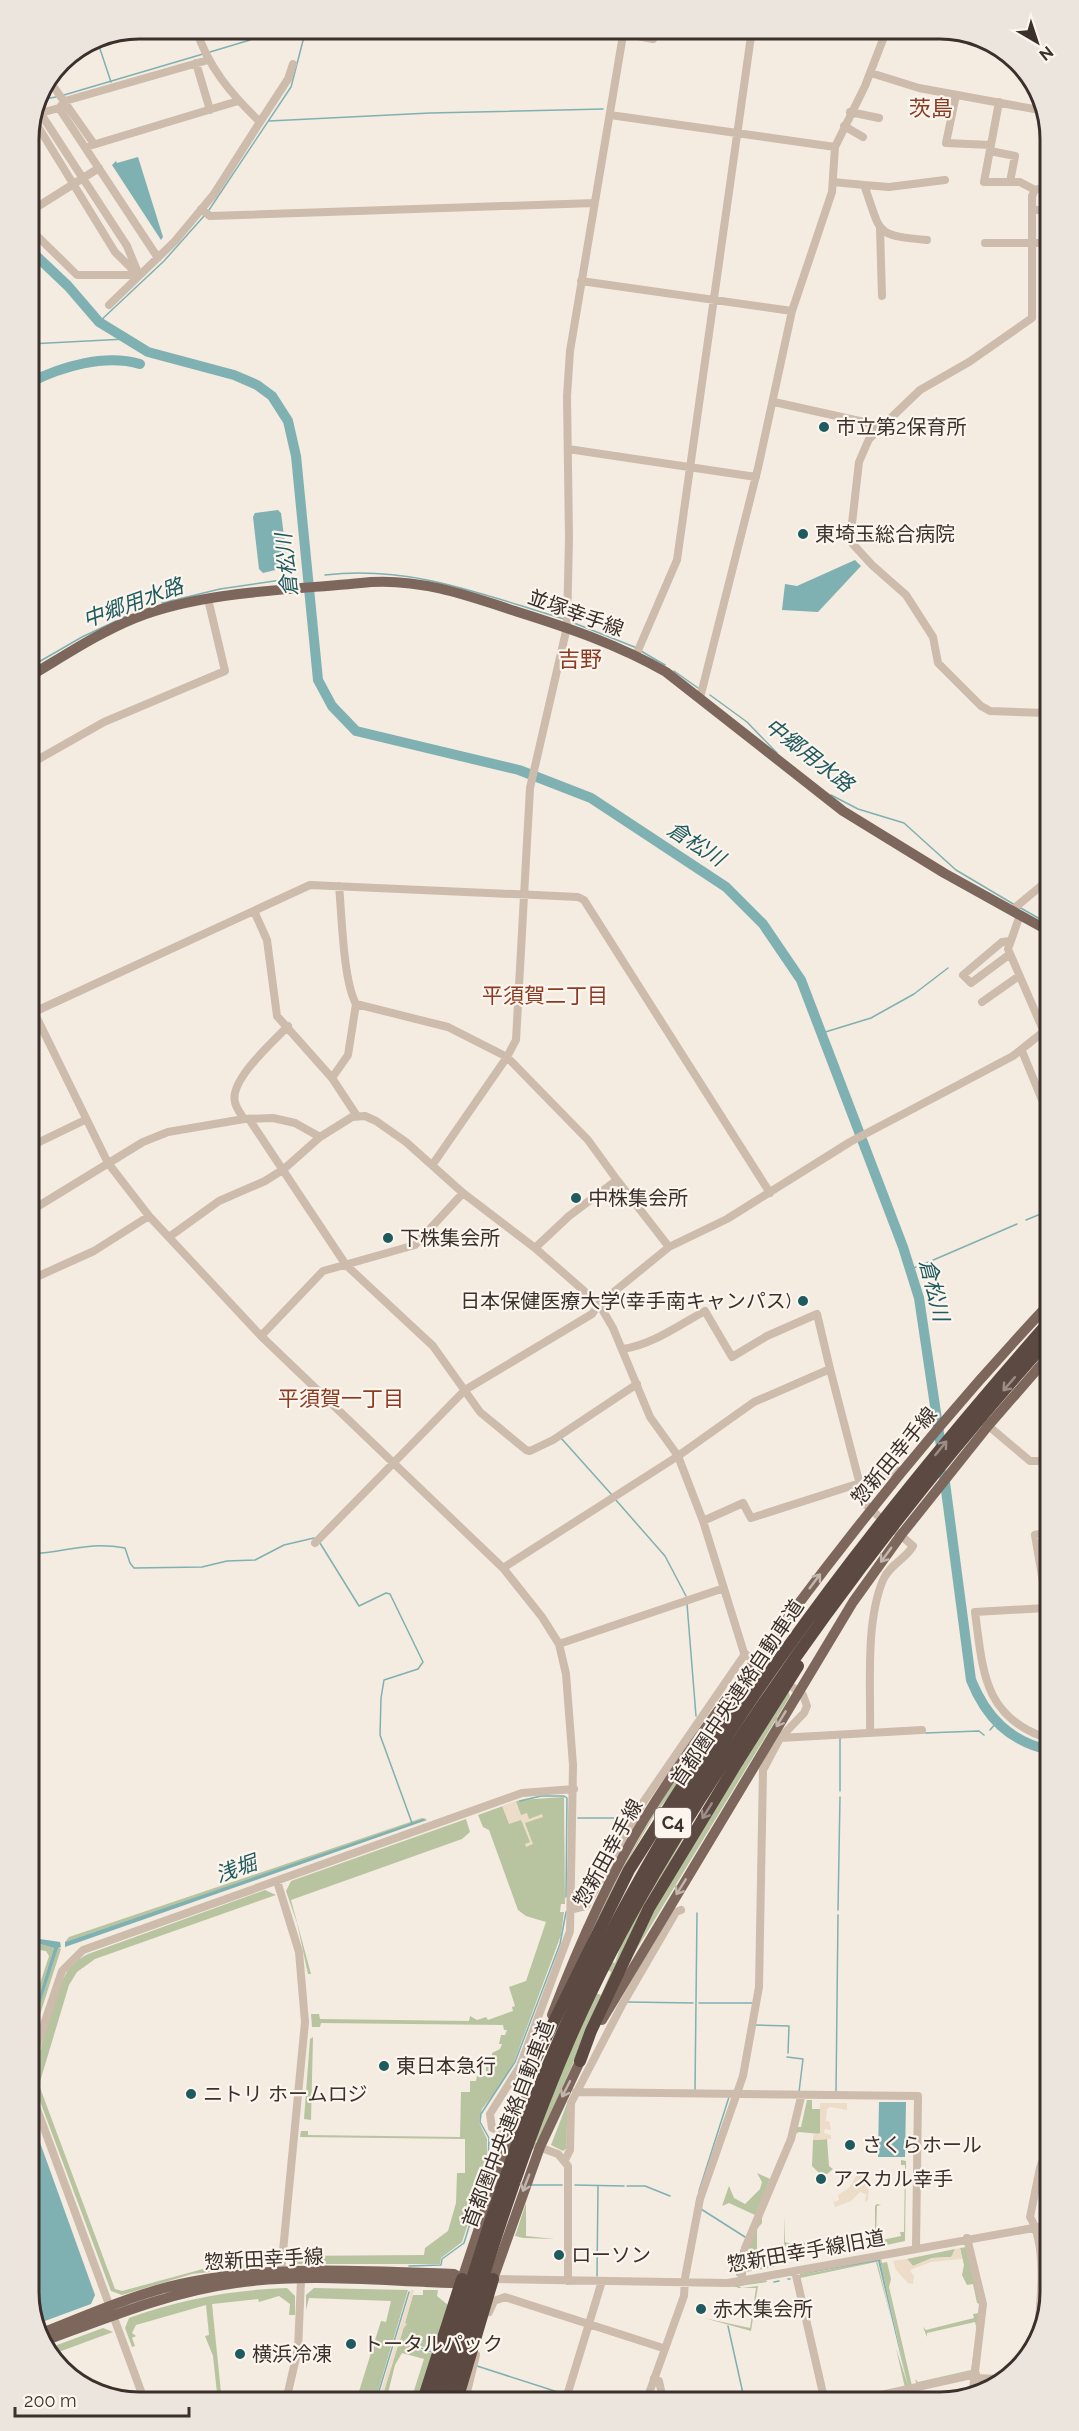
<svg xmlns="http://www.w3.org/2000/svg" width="1079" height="2431" viewBox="0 0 1079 2431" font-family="Raleway,'Noto Sans JP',sans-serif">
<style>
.green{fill:#b8c4a0}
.plaza{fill:#ecdcc8}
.water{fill:#7fb0b2}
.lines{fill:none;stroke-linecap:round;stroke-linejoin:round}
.stream{stroke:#7fb0b2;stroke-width:1.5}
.river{stroke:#7fb0b2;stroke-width:10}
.minor{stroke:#cdbbac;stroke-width:8}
.major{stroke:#7d675c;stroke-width:10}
.highway{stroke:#5c4a42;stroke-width:12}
.highway-bridge{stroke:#5c4a42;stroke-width:12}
.oneway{stroke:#9c8e87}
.oneway2{stroke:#c2b5ac}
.poi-dot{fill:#1f5a5e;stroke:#fbf5ee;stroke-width:2}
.labels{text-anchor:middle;stroke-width:4.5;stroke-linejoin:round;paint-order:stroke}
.shield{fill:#fbf5ee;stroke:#756b66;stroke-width:1.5}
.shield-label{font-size:18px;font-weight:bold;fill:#3b302b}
.poi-label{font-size:20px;fill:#3b302b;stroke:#fbf5ee;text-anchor:start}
.street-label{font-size:20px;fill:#3b302b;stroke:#fbf5ee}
.water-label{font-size:21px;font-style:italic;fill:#1f5a5e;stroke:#fbf5ee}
.neighbourhood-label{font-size:21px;fill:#8c3b22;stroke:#fbf5ee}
.quarter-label{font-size:22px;fill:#8c3b22;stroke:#fbf5ee}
.rim{fill:none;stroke:#3b302b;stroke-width:3}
</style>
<rect width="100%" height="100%" fill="#f4ebe1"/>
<path class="green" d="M753 1674 674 1791 656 1812 623 1869 587 1942C621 1863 666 1790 716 1720 728 1704 742 1690 753 1674Z
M788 1689 790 1696 632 1957 651 1914Z
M564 1797 565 1904H561L560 1912H564L561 1935 514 2062 500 2086 482 2109 479 2122 487 2139V2165L462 2242 441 2258 440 2264H296L289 2256 424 2255 425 2248 448 2231 456 2203 457 2173H465V2139L300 2137 301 2131H308V2135L460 2137 461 2092H470V2081H476L477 2076H486L489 2072 486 2071V2067H490V2063L494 2062 496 2058 492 2057V2053L500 2049 502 2044H499L501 2035H505L507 2030H504L503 2025 321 2023 320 2027H312L311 2014H319L320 2019 469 2021 470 2016 477 2020 486 2017 488 2020 513 2011 512 2007 515 2006 509 1987 526 1981 546 1922 526 1916 518 1910 489 1830 483 1827 478 1815 520 1800Z
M422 1818 427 1819 65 1942 69 1937Z
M466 1819 470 1832 462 1839 291 1900 311 1974H308L297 1923 286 1891 291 1881Z
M686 1829 688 1830C630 1929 586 2037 538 2141H534L561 2070 596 1993 601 1995 611 1972 608 1970 612 1962 615 1963 623 1939Z
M265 1890 276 1895 95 1959 77 1972 69 1985 39 2085 115 2289 122 2291 203 2269 273 2261 269 2265 192 2274 122 2295 111 2291 35 2088C32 2069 56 1989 67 1972 72 1964 80 1958 88 1954Z
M33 1942 54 1948 34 2012V2002L49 1956 46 1951 33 1949Z
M58 1947 61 1949 34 2033V2023Z
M313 2037 311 2120 304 2119 310 2039Z
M807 2100H812V2109H820V2134L799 2132 795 2134 797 2127H801Z
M568 2101 566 2149 563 2151 551 2145Z
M827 2139 829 2166 833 2169 827 2174H820L812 2166 813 2140Z
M901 2160 906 2161 905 2241 877 2247 875 2242V2206L877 2204 881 2205 877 2206 876 2236H881L882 2240 901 2236 900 2232H904L905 2165H901Z
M757 2173 770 2179 755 2215 729 2203 722 2206 729 2186 734 2198 745 2204 760 2189 762 2182Z
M526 2203V2236L555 2239 523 2238 515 2236Z
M762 2215V2223L757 2229V2250L749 2252 752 2263 760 2262 762 2266 774 2264V2260V2267L746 2272 743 2269 749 2247Z
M784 2216 785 2242 795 2245 796 2242 817 2243 818 2245 828 2243V2248L802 2252 799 2249 788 2252 786 2247 780 2249 784 2246Z
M967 2247 980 2304 977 2303 973 2284 967 2285 962 2275 964 2265 960 2248Z
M955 2249 952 2257 932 2258 913 2266 907 2259Z
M881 2258 882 2263 887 2262 891 2279 889 2287 912 2386 905 2388 896 2348 908 2386 880 2260 877 2259 802 2275 877 2260 892 2322 876 2262 800 2278V2274Z
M766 2280 767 2282 739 2286 742 2288 758 2286 751 2331 704 2318 750 2328 756 2288 717 2286Z
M287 2288 295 2296V2315H289L290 2304 279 2296 259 2302 258 2299 212 2304 222 2402H218L213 2356 205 2336 209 2335 206 2305 136 2325 132 2333 136 2336 132 2338 135 2346 132 2347 125 2328 129 2318C181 2299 232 2290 287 2288Z
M314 2288 408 2290 375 2401H356L381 2321 386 2322 391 2301 309 2298 306 2310V2295Z
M423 2290H438L437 2296 448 2305 433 2350 400 2340 413 2295H423Z
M979 2313 974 2370 917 2385 915 2379 918 2382 971 2370 977 2330 975 2322 927 2333V2337L923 2327 926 2330 974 2318 973 2314Z
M103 2328 113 2332 53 2354 49 2348Z
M399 2342 433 2354 417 2400H411L424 2359 402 2353 395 2365 386 2401H381Z"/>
<path class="plaza" d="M516 1801 521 1815 527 1813 529 1819 542 1814 543 1817 525 1823 533 1844 526 1847 525 1844 530 1842 521 1820 509 1824 502 1806Z
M820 2103H847V2110L830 2107 827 2109 826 2121H829L831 2130 825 2129 824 2133 831 2135V2139L813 2140V2135L820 2133Z
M858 2173H865V2182H869L868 2200 865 2202 866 2194 860 2192 851 2201 835 2207 832 2197 834 2202 839 2200 838 2195 849 2188Z
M960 2248 962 2259 931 2262 910 2270 914 2276 913 2284 908 2283 896 2270 893 2261 907 2259 913 2266 932 2258 951 2257 955 2249Z
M411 2290H414L405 2323 407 2324 403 2329 381 2401H378Z"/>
<path class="water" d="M138 157 163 237 161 240 112 165 116 161 117 163Z
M278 510 281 513 288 567 263 573 259 569 253 517 255 513Z
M855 560 861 566 818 612 782 610 785 584 797 586Z
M423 1819 427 1820 65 1947V1942Z
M33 1938 60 1942 61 1947 58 1948 34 2023V2012L54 1948 33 1942Z
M879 2102H906L905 2157H878Z
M38 2137 95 2295 91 2304 34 2325V2138Z
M877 2259 880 2260 908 2387 878 2261 801 2274Z"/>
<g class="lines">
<path class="stream" d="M96 37 111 82
M210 52 250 40
M64 95 203 54
M44 99 56 97
M269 121 430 113 603 109
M209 210 291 87 306 29
M99 322 164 261 204 216
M29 344 126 339
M325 575C412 565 483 595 564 619
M162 603 220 589 288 579
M120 619 129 615
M569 621 637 648
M641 651 665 665
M30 667 82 637 116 621
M674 671 698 688
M710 695 747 722 777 753
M831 795 858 809 904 823 956 870 1015 905
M1019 907 1047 923
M822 1033 871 1018 914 994 948 968
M1026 1220 1048 1211
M924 1264 1017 1224
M910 1269 916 1267
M561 1438 612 1495
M615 1499 665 1556 686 1596
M320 1543 359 1606 386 1593 390 1594 423 1662 418 1669 384 1680 381 1698 380 1735 412 1823
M32 1554C68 1552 88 1541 125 1548L130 1563 134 1568 202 1567 227 1561 255 1560 284 1545 314 1538
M687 1604 696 1716
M990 1730 996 1723
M925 1733 979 1731 984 1735
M840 1791V1738
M520 1801 541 1796H564L567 1798 566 1897
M578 1818H629
M838 1910 840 1797
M628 2002 693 2003
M699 2003H752
M755 2025 789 2026 788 2053
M787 2057 803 2059 799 2092
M695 2091 697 1913
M836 2093 838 1915
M532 2185H562
M575 2185 624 2186
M627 2186H645L670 2196
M699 2191 729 2097
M701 2209 745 2237
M409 2266 441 2265 442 2259 464 2243 488 2165 489 2138 480 2122 481 2114 515 2062 560 1944 566 1912
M737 2275 741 2250
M597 2276 598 2186
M788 2279H790
M774 2282 779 2281
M728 2326 744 2398
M401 2341 432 2352
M477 2366 564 2394
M571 2397 579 2399
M376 2401 409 2292"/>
<path class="river" d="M29 249 68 286 99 322 148 352 234 375 257 385 272 396 288 421 296 456 318 680 332 706 356 731 519 770 591 798 726 887 763 924 801 980 903 1247 919 1298 942 1453
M29 383C62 366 105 354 140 364
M944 1475 971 1680C986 1717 1009 1741 1049 1750"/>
<path class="minor" d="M623 33 653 39
M196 63 210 110
M871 73 919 88 1045 111
M51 83 94 144
M956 95 946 143 991 145
M999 102 984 182H1020L1035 190
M59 108 65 101 208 60
M39 111 127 246 139 275
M850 112 879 118
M37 114 59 108 158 258
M610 115 835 147
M34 120 115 252 138 275
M260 122 288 79 293 64
M844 126 863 137
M86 147 238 101
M990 151 1015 156 1010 182
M833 182 864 185C882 234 873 235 927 240
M864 185 889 187 945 180
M1045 187 1035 190 1032 196V318L969 362 920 390 869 439 859 462 850 541 872 565 906 595 933 637 938 663 981 706 990 711 1046 713
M201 209 210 216 594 203
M1032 210H1045
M29 212 99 168
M29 228 77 275H139
M880 229 882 296
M985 243H1045
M581 281 792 311
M109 305 175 241 214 194 260 122C231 94 208 67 196 29
M774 402 873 424 878 429
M568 449 756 477
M636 655 677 560 752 29
M700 698 758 468 792 311 832 192 835 147 865 86 887 29
M30 764 104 722 225 671 208 599
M1012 910 1047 881
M254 911 267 940 277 1016 332 1078 357 1116
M1020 915 1008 949 1044 1032
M1010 954 971 983 963 975 1002 942 1010 941
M1043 954 1047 952
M982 1002 1019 976
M356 1004 448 1027 507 1057 588 1140 617 1180 569 1216 535 1248
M31 1006 108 1163 149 1216 261 1336 503 1568 542 1617 559 1644 566 1674 573 1765 570 1931 520 2066 490 2114 492 2128 513 2137
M34 1012 310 885 578 897 584 900 770 1193
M1022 1051 1047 1112
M332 1078 348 1055 356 1004C343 980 342 916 339 886
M244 1119C241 1114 236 1108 235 1102 229 1080 274 1041 288 1026
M249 1119 346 1265 433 1346 480 1412 526 1450 530 1451 553 1440 637 1384
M31 1146 85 1120
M433 1164 507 1057 516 1040 530 788 567 627 569 538 567 396 570 351 624 29
M617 1180 669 1247
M32 1210 143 1142 168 1132 244 1119 273 1118 295 1123 320 1137
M169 1237 219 1201 265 1181 284 1169 320 1137 352 1117 365 1116 376 1121 406 1142 463 1193 535 1248 599 1304 613 1328 650 1417 678 1456 703 1521 744 1653 769 1671
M32 1279 94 1251 149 1216
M261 1336 323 1271 415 1245 463 1193
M623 1349C652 1345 679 1325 705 1311L732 1357 767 1336 817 1314 830 1369
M985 1423 1030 1461H1048
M703 1521 743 1503 751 1518 904 1469
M1048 1532 1035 1535 1049 1617
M315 1543 465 1390 592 1314 599 1304 669 1247 727 1219 850 1142 1013 1056 1047 1029
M503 1568 678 1456 754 1402 830 1369 865 1504 885 1522
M1046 1608 975 1612C983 1671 983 1718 1049 1739
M559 1644 724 1588
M870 1733C871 1687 865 1623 883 1580 890 1564 906 1559 913 1546L897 1532
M780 1738 922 1730
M277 1881 299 1952 305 2022 281 2272
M573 1909 586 1906 644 1801 745 1654
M34 2054 62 1971 83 1950 522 1793 574 1789
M576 2092 918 2096 916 2248
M34 2101 145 2402
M525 2142 558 2154 568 2166V2281
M565 2160 570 2150 571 2103 622 2005 676 1912 681 1910
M967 2238 983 2304 972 2397
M795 2271 824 2398
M493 2279 728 2283 1050 2225
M741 2282 745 2248 791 2139 801 2097
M489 2312 494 2301 505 2297 663 2348
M1038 2330C1041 2298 1047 2245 1030 2217L1040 2168 1050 2139
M654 2378 659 2381 663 2399
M975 2378 1000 2379
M872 2397 976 2374
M566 2399 602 2281
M647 2399 684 2296 685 2278 700 2199 743 2076 759 1987 763 1770 780 1738 804 1713 807 1706 803 1695 784 1681
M465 2400 476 2355
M286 2401 298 2349 301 2280"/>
<path class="major" d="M30 676C64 656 98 633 135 618 205 590 297 590 371 582 423 579 469 596 518 612 569 628 619 645 666 672L843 811 944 873 1047 930
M552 2015C578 1947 607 1880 645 1818 689 1747 740 1681 790 1615 870 1508 956 1403 1048 1305
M602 2020 853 1602 901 1535 988 1426 1048 1357
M462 2279 536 2057
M487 2279H493L540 2147 583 2055
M39 2334C88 2315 138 2292 190 2282 273 2265 370 2271 454 2274L462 2279
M44 2341C107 2318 169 2292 236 2283 306 2273 381 2281 451 2283L469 2279"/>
<path class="highway" d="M580 2061 591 2031 649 1908 738 1761
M533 2064 629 1870 702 1755
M423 2400 462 2279
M457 2400 493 2279"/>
<path class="highway-bridge" d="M702 1755 769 1664
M738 1761 798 1666
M435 2400C475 2268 514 2134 573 2009 691 1757 865 1531 1048 1323
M445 2400C482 2280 518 2159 568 2043 618 1927 684 1820 755 1716 844 1584 942 1459 1048 1340"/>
</g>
<defs><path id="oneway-shaft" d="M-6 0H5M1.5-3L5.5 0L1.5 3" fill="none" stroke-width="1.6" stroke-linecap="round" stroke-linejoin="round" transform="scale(1.5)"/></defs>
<g class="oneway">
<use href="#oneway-shaft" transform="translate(1009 1384) rotate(131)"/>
<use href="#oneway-shaft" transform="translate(941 1448) rotate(-51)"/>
<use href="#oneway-shaft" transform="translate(707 1811) rotate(122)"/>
</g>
<g class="oneway2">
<use href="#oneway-shaft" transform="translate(886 1555) rotate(126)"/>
<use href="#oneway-shaft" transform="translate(815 1581) rotate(-53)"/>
<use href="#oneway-shaft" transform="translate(781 1719) rotate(121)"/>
<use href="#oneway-shaft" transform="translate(681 1887) rotate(122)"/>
<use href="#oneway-shaft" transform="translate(566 2089) rotate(117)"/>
<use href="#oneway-shaft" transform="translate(526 2183) rotate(111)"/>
</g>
<g class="poi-dot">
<circle cx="824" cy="427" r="6"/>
<circle cx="803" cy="534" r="6"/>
<circle cx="576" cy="1198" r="6"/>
<circle cx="388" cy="1238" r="6"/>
<circle cx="803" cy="1301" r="6"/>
<circle cx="384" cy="2066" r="6"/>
<circle cx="191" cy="2094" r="6"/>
<circle cx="850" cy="2145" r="6"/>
<circle cx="821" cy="2179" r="6"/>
<circle cx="559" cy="2255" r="6"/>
<circle cx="701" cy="2309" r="6"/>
<circle cx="351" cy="2344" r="6"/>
<circle cx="240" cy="2354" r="6"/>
</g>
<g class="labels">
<rect class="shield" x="655" y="1808" width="36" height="30" rx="4.5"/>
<g class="shield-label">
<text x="673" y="1829">C4</text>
</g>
<g class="poi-label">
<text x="836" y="434">市立第2保育所</text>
<text x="815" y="541">東埼玉総合病院</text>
<text x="588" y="1205">中株集会所</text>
<text x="400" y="1245">下株集会所</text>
<text x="791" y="1308" text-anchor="end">日本保健医療大学(幸手南キャンパス)</text>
<text x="396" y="2073">東日本急行</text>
<text x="203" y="2101">ニトリ ホームロジ</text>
<text x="862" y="2152">さくらホール</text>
<text x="833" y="2186">アスカル幸手</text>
<text x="571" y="2262">ローソン</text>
<text x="713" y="2316">赤木集会所</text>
<text x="363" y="2351">トータルパック</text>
<text x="252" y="2361">横浜冷凍</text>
</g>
<g class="street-label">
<text transform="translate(576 613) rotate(20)" y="7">並塚幸手線</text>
<text transform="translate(894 1456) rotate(-50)" y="7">惣新田幸手線</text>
<text transform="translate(737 1693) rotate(-56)" y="7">首都圏中央連絡自動車道</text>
<text transform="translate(608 1853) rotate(-61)" y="7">惣新田幸手線</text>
<text transform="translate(508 2124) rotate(-69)" y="7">首都圏中央連絡自動車道</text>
<text transform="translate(806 2251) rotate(-10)" y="7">惣新田幸手線旧道</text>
<text transform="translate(264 2259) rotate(-3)" y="7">惣新田幸手線</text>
</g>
<g class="water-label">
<text transform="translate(287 565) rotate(-96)" y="7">倉松川</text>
<text transform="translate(133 603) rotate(-20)" y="7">中郷用水路</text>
<text transform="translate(809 755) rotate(38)" y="7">中郷用水路</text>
<text transform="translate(696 844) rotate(33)" y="7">倉松川</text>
<text transform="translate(934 1290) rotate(76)" y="7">倉松川</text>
<text transform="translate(236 1869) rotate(-19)" y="7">浅堀</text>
</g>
<g class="neighbourhood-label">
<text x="545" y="1003">平須賀二丁目</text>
<text x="341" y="1406">平須賀一丁目</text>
</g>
<g class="quarter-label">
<text x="931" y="116">茨島</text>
<text x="580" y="667">吉野</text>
</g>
</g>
<path d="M0 0H1079V2431H0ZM139 39H940A100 100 0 0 1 1040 139V2292A100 100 0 0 1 940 2392H139A100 100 0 0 1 39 2292V139A100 100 0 0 1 139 39Z" fill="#ece5de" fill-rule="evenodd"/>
<path class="rim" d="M139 39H940A100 100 0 0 1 1040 139V2292A100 100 0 0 1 940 2392H139A100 100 0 0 1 39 2292V139A100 100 0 0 1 139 39Z"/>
<g transform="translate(1037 42) rotate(141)" stroke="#fbf5ee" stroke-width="4.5" paint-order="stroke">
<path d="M0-4.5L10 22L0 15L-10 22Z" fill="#3b302b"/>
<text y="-9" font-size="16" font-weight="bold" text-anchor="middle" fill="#3b302b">N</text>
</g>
<path d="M15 2407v9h174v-9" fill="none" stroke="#3b302b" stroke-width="3"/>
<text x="24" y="2407" font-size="18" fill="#3b302b" stroke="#fbf5ee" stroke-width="4.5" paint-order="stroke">200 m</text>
</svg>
